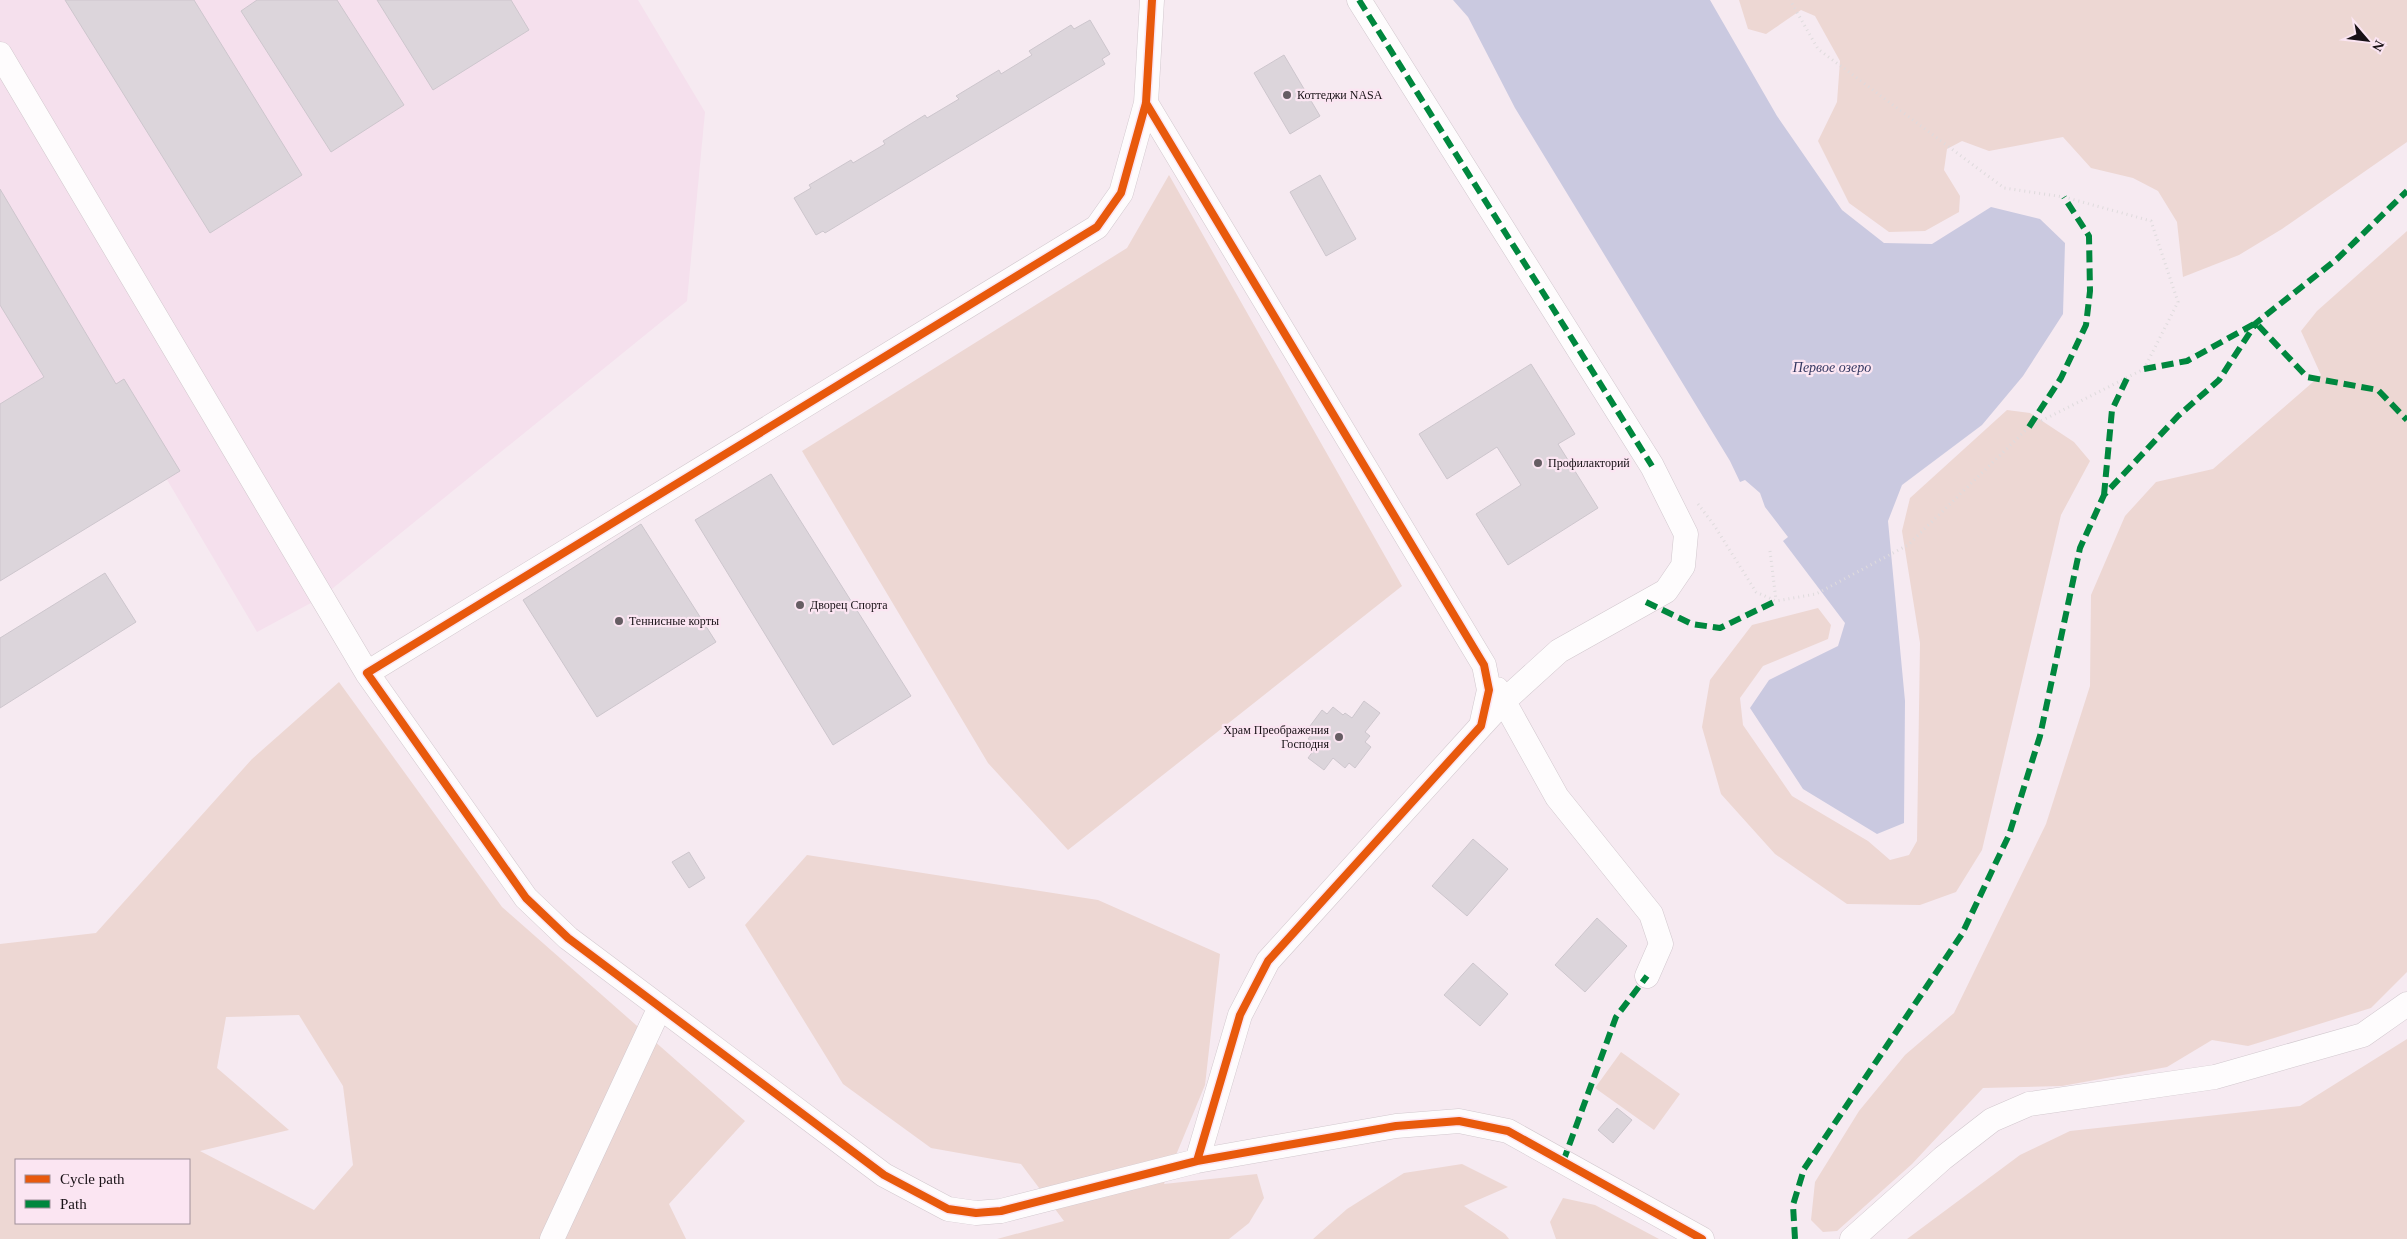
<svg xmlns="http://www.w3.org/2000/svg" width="2407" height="1239" viewBox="0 0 2407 1239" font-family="'Times New Roman',serif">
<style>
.built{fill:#f5e0ed}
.green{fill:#edd7d3;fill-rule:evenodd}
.water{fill:#cac9e0}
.building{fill:#dcd5db;stroke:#cdc6cd}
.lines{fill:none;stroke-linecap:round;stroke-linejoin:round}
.minor-casing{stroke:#d2c8ce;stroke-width:25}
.path{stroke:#dfdbdd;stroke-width:3;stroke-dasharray:1 4;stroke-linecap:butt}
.minor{stroke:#fefcfd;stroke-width:24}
.quiet{stroke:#00873e;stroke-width:6;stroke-dasharray:12 6;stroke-linecap:butt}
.cycleway-casing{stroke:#fbe5f2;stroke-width:11}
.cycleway{stroke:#e8590c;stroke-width:8}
.poi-dot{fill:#665d63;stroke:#fbe5f2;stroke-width:2}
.labels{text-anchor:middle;stroke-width:4.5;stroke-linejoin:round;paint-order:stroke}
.poi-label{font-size:12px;fill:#181116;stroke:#fbe5f2;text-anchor:start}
.water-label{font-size:14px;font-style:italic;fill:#333760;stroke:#fbe5f2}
</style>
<rect width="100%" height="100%" fill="#f6eaf1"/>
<path class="built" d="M0 0H638L705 112 687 301 322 597 257 632 166 478 0 581Z"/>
<path class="green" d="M1739 0H2407V142L2282 229 2239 255 2183 277 2177 222 2158 191 2133 178 2091 168 2063 137 1989 151 1962 141 1947 149 1944 170 1960 196 1959 212 1925 231 1889 232 1849 203 1818 141 1837 102 1840 61 1815 16 1801 10 1766 34 1748 29Z
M1169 175 1402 586 1068 850 988 763 802 451 1127 248Z
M2407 231V972L2371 1008 2248 1046 2212 1040 2167 1067 2062 1086 1983 1088 1912 1164 1837 1231 1823 1232 1811 1220 1815 1182 1859 1111 1905 1055 1954 1013 2046 824 2090 686 2091 595 2125 516 2156 482 2213 469 2321 375 2301 331 2317 311Z
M2007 410 2030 413 2074 442 2090 461 2061 515 1982 850 1956 892 1920 905 1847 904 1775 854 1721 794 1702 727 1710 680 1752 625 1818 608 1831 625 1828 639 1763 666 1740 698 1743 725 1792 796 1868 841 1890 860 1909 855 1917 841 1920 643 1902 531 1910 498Z
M339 682 502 907 745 1121 669 1204 686 1239H0V944L96 933 252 759ZM299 1015 343 1086 353 1165 314 1210 200 1151 289 1130 217 1068 226 1017ZM16 1160H189V1223H16Z
M807 855 1098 900 1220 954 1205 1085 1164 1184 1257 1174 1264 1198 1249 1223 1229 1239H997L1064 1221 1021 1164 931 1148 843 1084 745 925Z
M2407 1039V1239H1907L2020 1155 2070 1131 2300 1106Z
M1621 1052 1680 1094 1654 1130 1595 1088Z
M1462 1164 1508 1187 1464 1206 1505 1234 1509 1239H1313L1347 1209 1404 1173Z
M1563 1198 1595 1205 1659 1239H1556L1550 1222Z"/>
<path class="water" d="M1453 0H1710L1777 116 1842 210 1884 243 1932 244 1991 207 2040 219 2065 243 2063 314 2023 376 1982 425 1902 485 1888 521 1905 701 1904 823 1877 834 1803 789 1750 708 1769 680 1838 646 1845 623 1783 541 1788 537 1765 507 1760 493 1745 480 1740 482 1730 461 1515 108 1468 17Z"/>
<path class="building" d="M65 0H194L302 175 210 233Z
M257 0H337L404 105 331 152 241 11Z
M377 0H511L529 30 433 90Z
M1090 20 1110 54 1102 59 1105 64 825 233 823 231 816 235 794 198 811 188 809 185 851 160 853 163 885 144 883 141 925 115 927 118 959 99 956 96 999 70 1001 74 1032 55 1029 51 1071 25 1074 29Z
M1284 55 1320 116 1290 134 1254 73Z
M1320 175 1356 239 1326 256 1290 192Z
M0 189 116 384 124 379 180 471 0 581V404L44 377 0 305Z
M1531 364 1575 434 1558 444 1598 508 1508 565 1476 514 1521 485 1497 447 1447 479 1419 434Z
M771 474 911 696 833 745 695 520Z
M641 524 716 642 597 717 523 600Z
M105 573 136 622 0 708V638Z
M1364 701 1380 713 1365 732 1370 736 1365 742 1371 747 1355 768 1349 763 1345 768 1333 758 1324 770 1308 758 1317 746 1308 739 1315 730 1310 726 1322 710 1327 714 1333 707 1343 715 1345 713 1352 718Z
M1473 839 1508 869 1467 916 1432 886Z
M689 852 705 878 689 888 672 862Z
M1597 918 1627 946 1585 992 1555 965Z
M1473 963 1508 994 1480 1026 1444 995Z
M1617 1108 1632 1120 1613 1143 1598 1130Z"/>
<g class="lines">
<g class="minor-casing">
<path id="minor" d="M1152 0 1146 103 1121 193 1097 227 367 673 526 898 568 938 884 1175 948 1209 976 1213 1001 1211 1197 1161 1396 1126 1459 1121 1508 1131 1702 1239
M1359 0 1652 466 1686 534 1683 566 1666 591 1559 651 1504 701 1482 725
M0 54 367 673
M1146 103 1484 665 1489 690 1481 726 1268 961 1240 1015 1197 1161
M1497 689 1557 797 1651 914 1661 944 1647 976
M552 1239 660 1007
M1852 1239 1943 1158 1992 1120 2029 1104 2215 1077 2363 1035 2407 1004"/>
</g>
<path class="path" d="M1698 504 1714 525 1756 592 1776 601 1816 594 1908 545 2029 427 2144 369 2178 302 2151 221 2064 197 2004 188 1818 49 1790 0
M1770 551 1776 600"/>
<use href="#minor" class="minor"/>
<path class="quiet" d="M1359 0 1652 466
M2144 369 2187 361 2256 323 2307 377 2378 390 2407 420
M2029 427 2061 378 2086 325 2090 291 2089 236 2064 197
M2104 495 2112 410 2128 376
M1646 602 1692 624 1720 628 1776 601
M1563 1162 1616 1017 1647 976
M1795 1239 1793 1205 1804 1169 1962 934 2009 835 2040 736 2080 548 2104 495 2178 416 2219 380 2256 323 2337 259 2407 191"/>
<g class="cycleway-casing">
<path id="cycleway" d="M1152 0 1146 103 1121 193 1097 227 367 673 526 898 568 938 884 1175 948 1209 976 1213 1001 1211 1197 1161 1396 1126 1459 1121 1508 1131 1702 1239
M1146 103 1484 665 1489 690 1481 726 1268 961 1240 1015 1197 1161"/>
</g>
<use href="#cycleway" class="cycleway"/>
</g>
<g class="poi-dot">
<circle cx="1287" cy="95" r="5"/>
<circle cx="1538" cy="463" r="5"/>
<circle cx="800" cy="605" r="5"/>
<circle cx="619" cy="621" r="5"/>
<circle cx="1339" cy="737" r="5"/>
</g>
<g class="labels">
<g class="poi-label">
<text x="1297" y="99">Коттеджи NASA</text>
<text x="1548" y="467">Профилакторий</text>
<text x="810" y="609">Дворец Спорта</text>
<text x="629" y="625">Теннисные корты</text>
<text x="1329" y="734" text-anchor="end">Храм Преображения<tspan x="1329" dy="14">Господня</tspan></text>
</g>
<g class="water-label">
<text x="1832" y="372">Первое озеро</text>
</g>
</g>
<rect x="15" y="1159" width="175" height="65" fill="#fbe5f2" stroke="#a0909a"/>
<rect x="25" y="1175" width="25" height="8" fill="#e8590c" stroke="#a0909a"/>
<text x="60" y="1184" font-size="15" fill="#181116">Cycle path</text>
<rect x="25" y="1200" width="25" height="8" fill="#00873e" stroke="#a0909a"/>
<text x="60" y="1209" font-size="15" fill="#181116">Path</text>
<g transform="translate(2367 40) rotate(118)" stroke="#fbe5f2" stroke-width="4" paint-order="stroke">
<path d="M0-4L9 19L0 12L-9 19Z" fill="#181116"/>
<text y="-8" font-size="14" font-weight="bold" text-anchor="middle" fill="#181116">N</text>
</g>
</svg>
